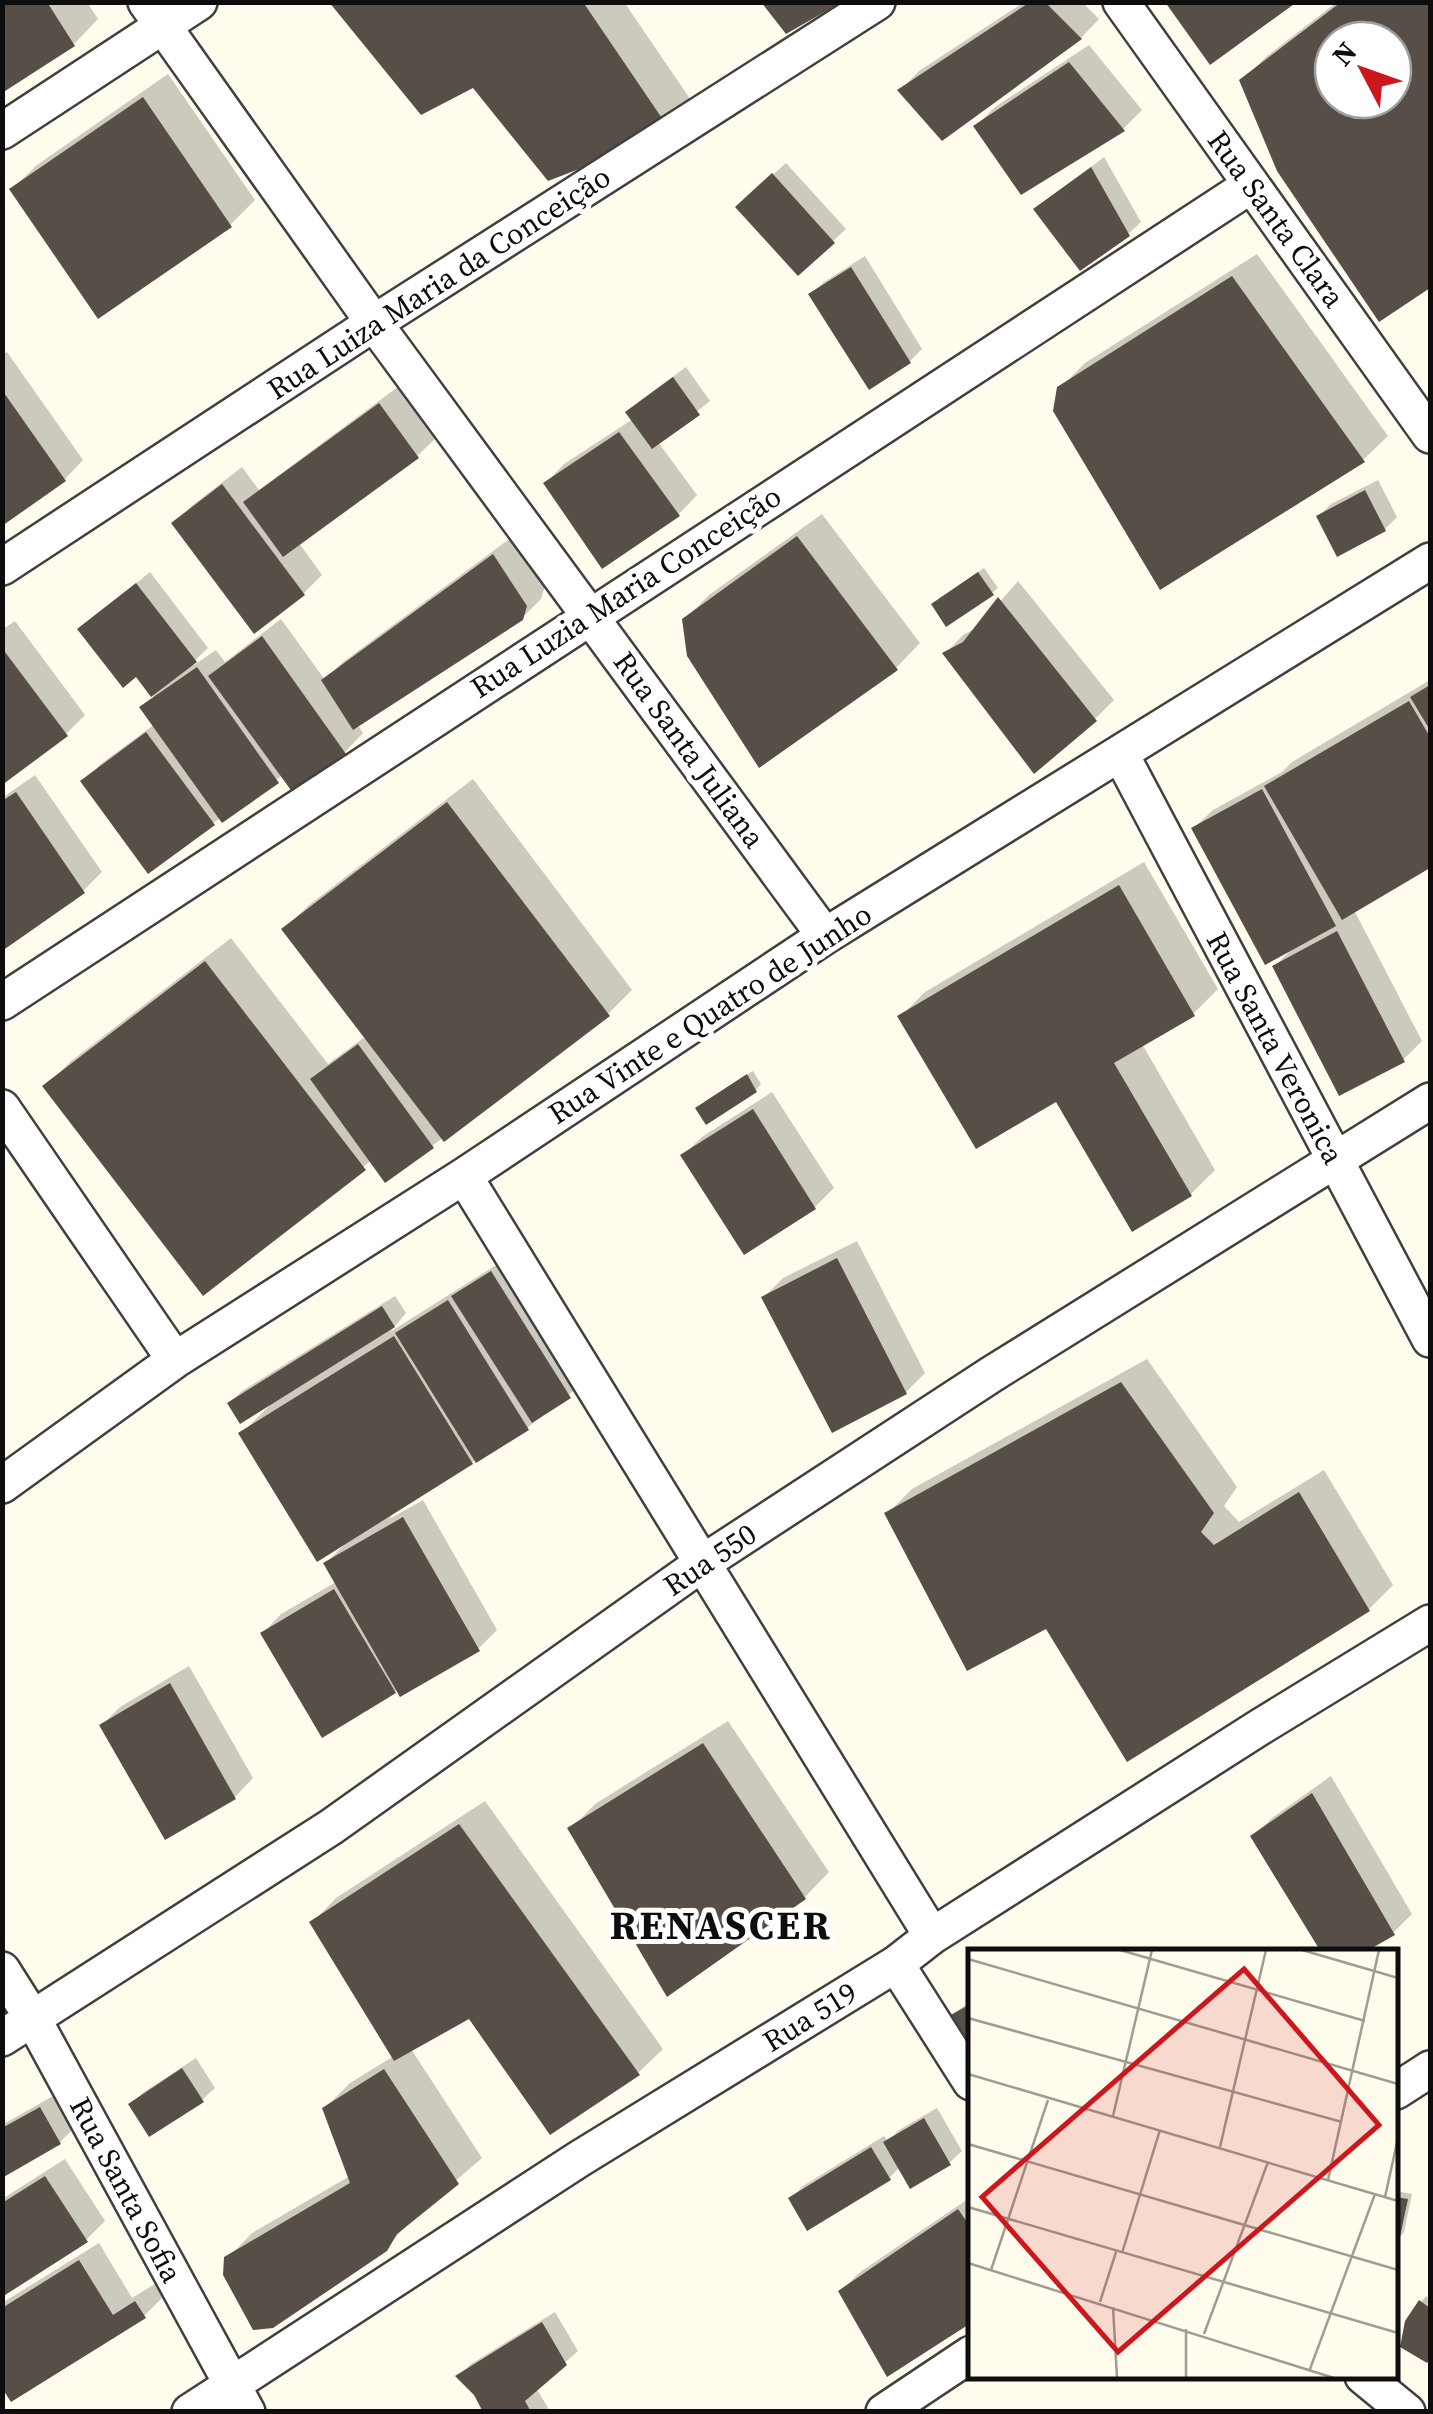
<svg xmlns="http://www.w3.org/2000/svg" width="1433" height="2414" viewBox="0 0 1433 2414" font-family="'Source Serif 4',serif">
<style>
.shadow{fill:#0003;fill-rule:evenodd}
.building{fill:#574e48;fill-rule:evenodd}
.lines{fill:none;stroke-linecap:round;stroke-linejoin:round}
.street-casing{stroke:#404040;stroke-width:40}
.street{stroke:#fff;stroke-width:35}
.labels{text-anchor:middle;stroke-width:10;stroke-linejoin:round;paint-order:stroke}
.street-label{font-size:30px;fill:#0d0d0d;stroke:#fff}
.district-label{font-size:40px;font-weight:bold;letter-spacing:2.5px;fill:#0d0d0d;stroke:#fff}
.inset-road{fill:none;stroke:#9e9c93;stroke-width:2.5}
.view{fill:#cb171d;fill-opacity:0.15;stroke:#cb171d;stroke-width:5}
.inset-edge{fill:none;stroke:#0d0d0d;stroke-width:5}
</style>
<rect width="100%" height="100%" fill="#fffced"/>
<path class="shadow" d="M2 2H87L98 19 74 44Z
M332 2H624L695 106 671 131 473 85Z
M1024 2H1082L1099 19 1081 38 901 90 919 71Z
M1337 2H1430V285L1379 318 1242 81 1267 56ZM1333 40H1393V100H1333Z
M1089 45 1142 110 1123 129 976 126 995 107Z
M168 74 255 200 230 225 12 189 37 165Z
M1104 157 1141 222 1128 234 1036 210Z
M786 163 846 229 798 273 751 194Z
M1257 254 1388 436 1363 460 1060 388 1085 363Z
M865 256 922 349 910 361 811 294 824 282Z
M7 352 83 460 65 479 2 523V355Z
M686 367 710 401 658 442 697 495 679 514 602 566 546 483 564 464 633 419 628 412 641 400Z
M399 386 436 438 417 456 299 543 322 575 304 593 174 523 193 505 242 467 259 490Z
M1378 480 1397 517 1385 529 1319 516 1331 504Z
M822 514 920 643 896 668 684 620 709 595Z
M512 537 545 586 541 599 521 619 357 724 363 733 345 752 293 790 283 775 213 823 84 781 102 763 155 724 143 707 154 696 137 674 80 629 150 572 208 648 192 663 194 665 216 650 225 662 281 619 325 680 343 662Z
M984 568 998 588 992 593 939 599Z
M1018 581 1114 700 1095 719 945 654 963 635 978 627Z
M15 621 85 715 66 734 2 779V630Z
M1430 680V865L1354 910 1422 1041 1403 1060 1275 966 1293 948 1194 828 1213 810 1282 772 1292 762Z
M35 775 102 872 83 891 2 948V798Z
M473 779 632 990 608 1014 432 1146 372 1160 203 1292 46 1086 70 1062 231 938 328 1064 366 1036 284 929 309 905Z
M1144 862 1218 989 1193 1014 1142 1044 1215 1170 1191 1194 1057 1099 900 1017 925 992Z
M753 1071 761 1084 756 1090 704 1102Z
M772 1092 834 1188 815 1207 745 1252 683 1155 702 1137Z
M857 1241 925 1373 906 1392 764 1297 783 1278Z
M504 1260 582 1384 527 1428 389 1514 391 1518 423 1500 497 1630 478 1649 398 1689 323 1735 263 1633 281 1614 336 1582 326 1563 346 1543 241 1434 270 1405 230 1403 242 1391 395 1296 406 1313 390 1332Z
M1147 1359 1237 1487 1224 1506 1239 1522 1324 1470 1393 1585 1369 1609 1047 1626 887 1514 912 1489Z
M189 1666 253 1778 235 1797 102 1725 120 1707Z
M728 1721 829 1872 805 1897 668 1993 571 1829 595 1804Z
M1331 1776 1412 1914 1393 1933 1253 1837 1272 1818Z
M485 1801 663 2049 638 2073 470 2015 411 2049 482 2158 415 2216 385 2249 227 2259 252 2233 350 2176 325 2108 350 2083 394 2056 312 1923 336 1898Z
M971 2001V2067L943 2021Z
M196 2058 215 2088 202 2100 131 2104 144 2092Z
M53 2096 72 2130 60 2142 2 2173V2125Z
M937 2108 962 2151 949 2163 900 2167 889 2178 791 2198 803 2186 884 2136 888 2141 899 2130Z
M65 2159 105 2221 86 2240 2 2294V2199Z
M1396 2191 1412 2194 1404 2232 1399 2238 1396 2237Z
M971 2197V2320L841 2291 860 2272Z
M99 2243 132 2298 155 2284 163 2297 144 2316 2 2383V2303Z
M1426 2296 1430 2299V2356L1427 2360 1421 2302Z
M555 2312 578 2351 536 2388 550 2411 486 2412 476 2393 459 2376 471 2364Z"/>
<path class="building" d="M2 2H47L75 46 2 93Z
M329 2H583L672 133 548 181 473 88 421 115Z
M761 2H842L786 34Z
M1030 2H1045L1082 39 942 141 897 90Z
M1165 2H1297L1210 65Z
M1341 2H1430V288L1379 322 1277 171 1239 80ZM1333 40H1393V100H1333Z
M1069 62 1125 131 1021 195 973 126Z
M143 97 232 227 98 319 9 189Z
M1091 167 1130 236 1080 271 1033 209Z
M772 173 835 243 798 276 735 207Z
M851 267 911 363 869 390 808 294Z
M1232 276 1365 462 1160 590 1053 411 1057 387Z
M673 377 700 415 652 449 625 412Z
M2 390 66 481 2 526Z
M379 403 419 458 283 557 243 502Z
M619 432 680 516 602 569 543 483Z
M222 484 305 595 254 634 171 523Z
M1365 490 1386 531 1337 557 1316 516Z
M797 536 898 670 759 768 687 656 682 619Z
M493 554 527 606 523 620 353 730 321 680Z
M978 572 994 595 946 627 931 604Z
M136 583 197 662 151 697 136 677 123 688 77 629Z
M998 597 1097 721 1034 774 942 653 963 642Z
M262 636 346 754 293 793 208 676Z
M2 648 68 736 2 785Z
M197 667 279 783 222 823 139 707Z
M1430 685V730L1410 697Z
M1409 701 1430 737V868L1342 920 1264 786Z
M146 732 215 825 148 874 80 781Z
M1262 789 1336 926 1265 965 1191 828Z
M16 792 85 893 2 951V801Z
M447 802 610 1016 444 1142 281 929Z
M1119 885 1195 1016 1114 1063 1192 1196 1132 1232 1056 1102 976 1149 897 1016Z
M1337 931 1405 1062 1339 1096 1272 966Z
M205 961 366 1170 203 1296 42 1086Z
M358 1044 434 1148 385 1183 310 1079Z
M747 1074 757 1092 706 1125 695 1108Z
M753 1109 816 1209 744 1255 680 1155Z
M837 1258 907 1394 832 1433 761 1297Z
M491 1271 571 1398 532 1423 451 1296Z
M448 1300 529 1430 476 1463 395 1333Z
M382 1306 395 1327 240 1424 227 1403Z
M394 1336 473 1464 317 1562 238 1433Z
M1121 1382 1214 1513 1201 1532 1214 1545 1299 1492 1370 1611 1127 1762 1046 1629 967 1671 884 1513Z
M403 1517 480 1651 400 1697 323 1563Z
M334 1589 396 1693 322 1738 260 1633Z
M170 1683 236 1799 165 1840 99 1725Z
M703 1743 806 1899 667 1997 567 1828Z
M1312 1793 1395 1935 1365 1952H1321L1250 1836Z
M459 1824 640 2075 550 2135 469 2019 394 2061 309 1922Z
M967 2006 971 2012V2071L940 2021Z
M182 2068 204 2102 149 2137 128 2104Z
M384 2069 459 2184 397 2234 387 2251 273 2328 253 2330 223 2275 224 2257 350 2183 322 2108Z
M40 2107 61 2144 2 2178V2128Z
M924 2118 951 2165 910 2189 883 2142Z
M871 2147 891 2180 807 2231 788 2198Z
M45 2176 88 2242 2 2297V2203Z
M1396 2197 1408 2199 1399 2241 1396 2240Z
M958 2209 971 2228V2323L887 2377 838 2291Z
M79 2260 113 2315 135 2301 146 2318 11 2402 2 2388V2308Z
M1419 2300 1430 2308V2358L1427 2363 1400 2347 1405 2321Z
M542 2322 567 2365 525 2401 531 2412H483L474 2395 455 2376Z"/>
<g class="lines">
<g class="street-casing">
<path id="street" d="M146 2 374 323 825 936
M1121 2 1430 435
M2 131 199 2
M2 567 374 323 877 2
M1121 755 1430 1339
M2 1002 1251 185
M2 1108 175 1360
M464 1176 932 1936
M2 1485 175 1360 464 1176 825 936 1430 561
M896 1964 971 2082
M2 1970 33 2019 247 2412
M2 2038 331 1827 704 1562 992 1374 1430 1101
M1396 2091 1430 2069
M1363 2376 1407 2412
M190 2412 579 2159 896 1964 932 1936 1260 1727 1430 1623
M884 2412 971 2354"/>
</g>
<use href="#street" class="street"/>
</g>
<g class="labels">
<g class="street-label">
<text transform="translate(1276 219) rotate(54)" y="10">Rua Santa Clara</text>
<text transform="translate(439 283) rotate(-33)" y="10">Rua Luiza Maria da Conceição</text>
<text transform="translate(626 592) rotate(-33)" y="10">Rua Luzia Maria Conceição</text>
<text transform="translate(689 750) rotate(54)" y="10">Rua Santa Juliana</text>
<text transform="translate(710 1014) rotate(-33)" y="10">Rua Vinte e Quatro de Junho</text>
<text transform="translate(1275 1048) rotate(62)" y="10">Rua Santa Veronica</text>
<text transform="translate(710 1560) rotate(-34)" y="10">Rua 550</text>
<text transform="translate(810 2017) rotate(-32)" y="10">Rua 519</text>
<text transform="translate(126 2190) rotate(62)" y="10">Rua Santa Sofia</text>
</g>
<g class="district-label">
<text x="721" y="1939">RENASCER</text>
</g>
</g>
<g transform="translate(968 1949)">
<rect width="430" height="430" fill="#fffced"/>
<path class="inset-road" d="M152 1 397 72M334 1 430 29M0 10 430 135M0 69 374 173M0 125 430 252M145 167 184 1M0 195 430 321M252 198 298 1M360 231 411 1M417 248 430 189M0 258 430 384M154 304 192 181M0 314 366 429M23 321 80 151M132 353 148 303M145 358 149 429M236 385 300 213M342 420 407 245M218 429V380"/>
<path class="view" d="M276 20 411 176 150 403 14 248Z"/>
<rect width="430" height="430" class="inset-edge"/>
</g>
<rect width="1433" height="2414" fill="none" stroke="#0d0d0d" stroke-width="10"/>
<g transform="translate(1363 70) rotate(311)"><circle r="48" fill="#ffffff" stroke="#9e9e9e" stroke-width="2.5"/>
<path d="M0-8L18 38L0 25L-18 38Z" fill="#cb171d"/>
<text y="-15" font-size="28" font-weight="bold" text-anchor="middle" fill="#0d0d0d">N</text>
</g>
</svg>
